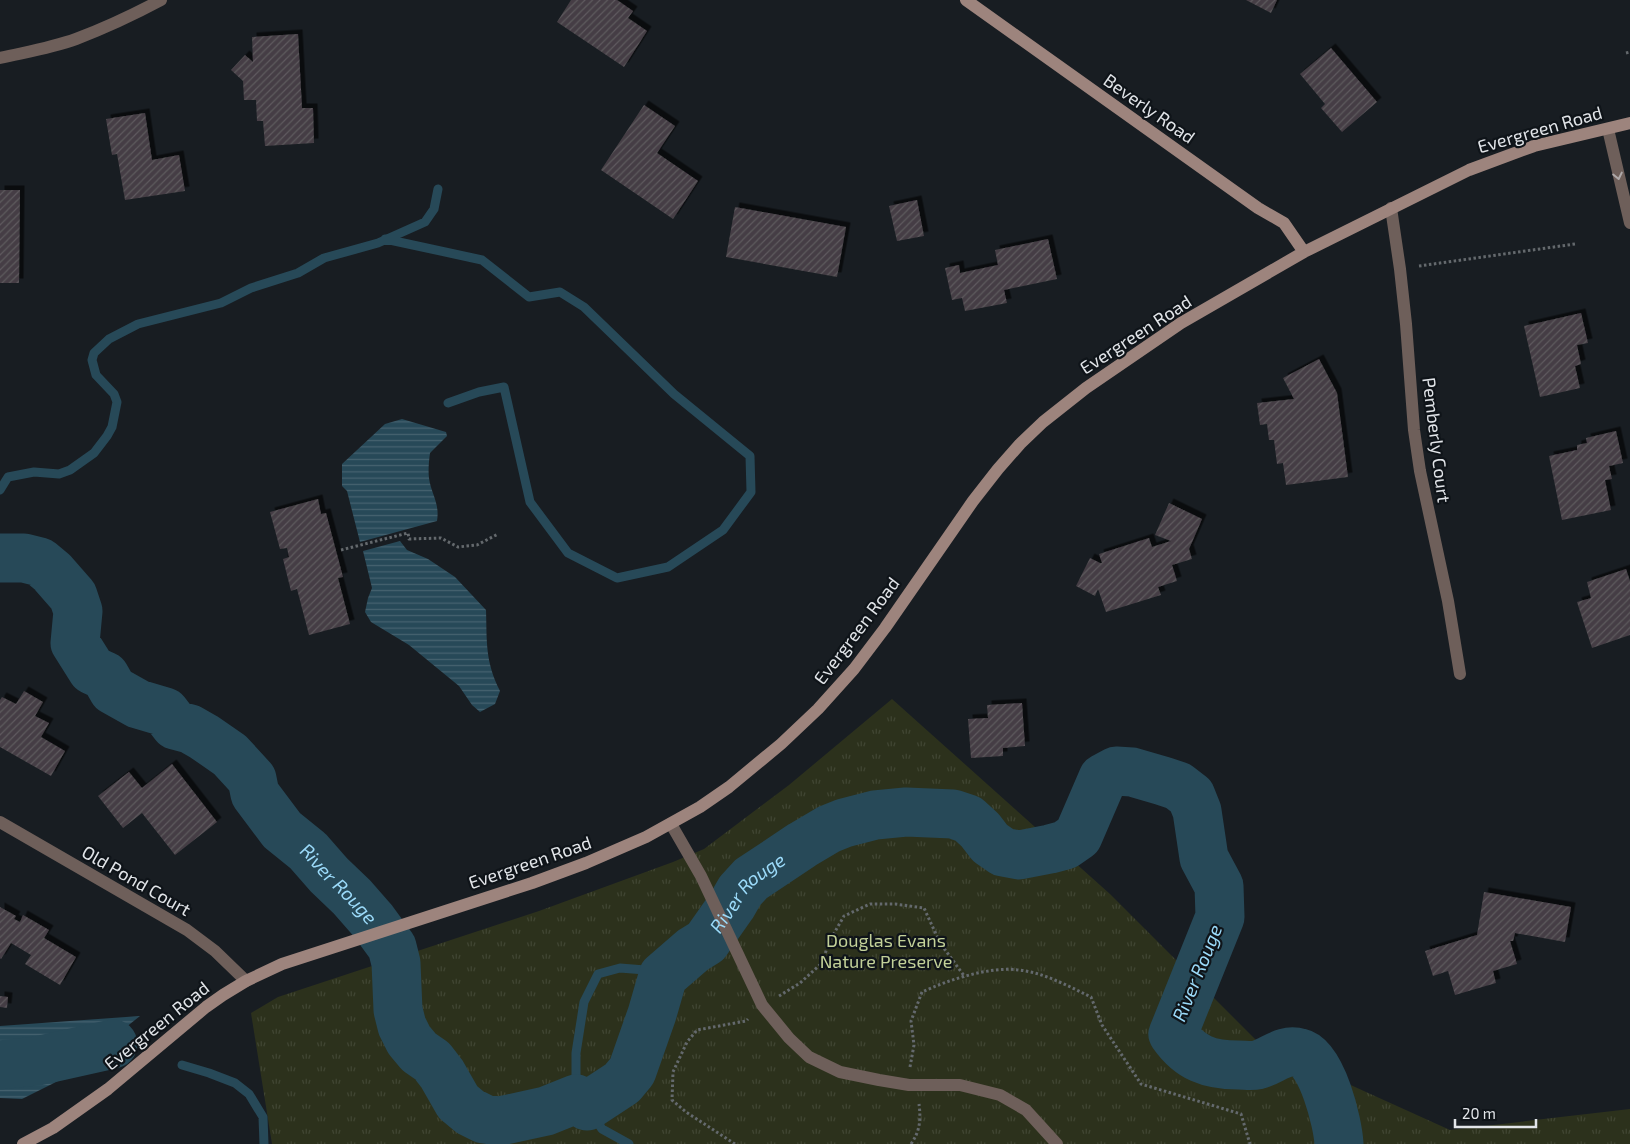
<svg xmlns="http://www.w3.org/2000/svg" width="1630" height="1144" viewBox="0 0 1630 1144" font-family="'Exo 2',sans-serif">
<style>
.park{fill:url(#park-tufts)}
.water{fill:url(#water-rules)}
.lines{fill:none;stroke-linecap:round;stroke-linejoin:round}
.stream{stroke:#274958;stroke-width:9}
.river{stroke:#274958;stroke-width:49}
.building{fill:url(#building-hatch);filter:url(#shadow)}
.path{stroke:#64696d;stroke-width:3;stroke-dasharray:2.5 2.5;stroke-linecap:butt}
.lane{stroke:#6e5f5a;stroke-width:12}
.street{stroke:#6e5f5a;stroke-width:12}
.secondary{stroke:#9d847d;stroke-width:12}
.oneway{stroke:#aea9a9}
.labels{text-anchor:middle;stroke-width:4.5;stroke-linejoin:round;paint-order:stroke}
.street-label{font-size:18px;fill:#e2e5e9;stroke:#0f1419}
.park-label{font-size:18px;fill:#c3d199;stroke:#0f1419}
.water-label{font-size:19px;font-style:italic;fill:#9bdaf9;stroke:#0f1419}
</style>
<defs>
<pattern id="park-tufts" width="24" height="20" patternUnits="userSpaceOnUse" patternTransform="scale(1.25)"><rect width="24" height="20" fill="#2c311c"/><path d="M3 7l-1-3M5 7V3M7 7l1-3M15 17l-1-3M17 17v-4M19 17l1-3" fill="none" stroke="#404532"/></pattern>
<pattern id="water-rules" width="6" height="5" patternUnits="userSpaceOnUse" patternTransform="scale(1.25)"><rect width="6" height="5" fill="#274958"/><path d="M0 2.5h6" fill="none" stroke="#466370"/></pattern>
<pattern id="building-hatch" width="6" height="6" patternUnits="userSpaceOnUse" patternTransform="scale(1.25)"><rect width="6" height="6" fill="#443e44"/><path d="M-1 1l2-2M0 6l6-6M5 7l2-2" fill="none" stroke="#5f5a5f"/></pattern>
<filter id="shadow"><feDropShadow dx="4.5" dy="-4.5" stdDeviation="0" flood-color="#0009"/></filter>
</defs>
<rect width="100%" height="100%" fill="#181d22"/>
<path class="park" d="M892 699 1110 894 1260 1044 1450 1130 1630 1109V1144H272L251 1013 278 997 539 911 673 862 704 849 789 785Z"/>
<path class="water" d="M402 419 446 432 447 436 430 453C429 461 428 470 429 478 431 494 440 503 437 521L360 542 347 491 342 486V464L385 424Z
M400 541 407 550 428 559 455 577 486 610C487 642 485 661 500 691L495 704 480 712 472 705 459 686 409 645 371 622 365 612 368 598 372 588 363 551Z
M140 1016 60 1080 22 1099 0 1098V1026Z"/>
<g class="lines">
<path class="stream" d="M385 239 482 260 529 297 560 292 584 307 674 394 750 456 751 492 723 530 668 567 617 578 568 553 530 502 504 387 479 392 448 403
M0 490 8 477 34 472 59 474 70 470 94 453 107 436 112 427 117 402 114 394 96 375 92 360 94 353 109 339 138 324 221 303 251 288 298 273 324 258 378 243 425 222 434 209 438 189
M182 1065 209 1073 235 1083 249 1094 263 1117 264 1144
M576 1099V1053L584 1002 598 974 620 968 645 970 663 976
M587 1106 602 1129 629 1144"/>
<g class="river">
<path id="s1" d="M0 558H24L40 562 52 572 73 596 78 611 75 643 92 670 105 676 113 690 138 704 165 712 175 725 190 729 204 737 230 755 252 779 255 794 282 830 308 851 329 875 352 897 373 921 392 947 396 963 398 1010 402 1026 409 1040 419 1052 432 1061 442 1074 458 1102 470 1112 484 1119 500 1121 546 1111 576 1099 587 1106 622 1083 632 1071 652 1014 663 976 693 950 706 942 732 905 740 891 751 879 802 845 829 829 844 823 875 815 906 812 953 814 968 819 980 830 990 843 1003 852 1019 855 1050 849 1065 845 1078 836 1103 778 1116 771 1132 772 1163 781 1178 786 1191 796 1197 811 1204 858 1219 886 1220 917 1173 1034C1190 1058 1209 1065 1238 1065 1244 1065 1252 1066 1257 1065 1273 1061 1283 1048 1300 1053 1322 1058 1338 1123 1339 1144"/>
<path d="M0 1065 37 1061 113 1044"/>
</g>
</g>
<path class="building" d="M571 0H617L633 11 628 18 647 31 624 67 557 22Z
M1246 0H1277L1271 13Z
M298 34 302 108H313L314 143 265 146 263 121H257L256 100H244L243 81 231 70 245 55 253 62 252 37Z
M1331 48 1377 102 1342 132 1321 108 1325 104 1300 74Z
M644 105 675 126 657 153 698 181 673 219 601 170Z
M145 113 152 160 179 155 185 191 125 200 117 154 112 155 106 119Z
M0 190H20L19 283H0Z
M917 200 924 236 897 241 889 206Z
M735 207 846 227 837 277 726 257Z
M1048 239 1057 279 1004 290 1007 303 965 311 962 298 952 300 945 268 959 265 960 273 998 265 995 250Z
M1581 313 1588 343 1577 345 1581 364 1575 366 1580 388 1540 397 1524 326Z
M1319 359 1337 393 1348 477 1286 485 1283 463 1277 464 1274 440H1269L1267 424 1260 425 1257 403 1294 399 1283 378Z
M1616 431 1623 463 1609 466 1612 479 1605 480 1611 510 1562 520 1549 456 1577 450V445L1587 443 1586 438Z
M318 499 321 514 326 513 343 577 338 578 350 624 309 635 297 589 291 591 283 559 289 557 287 548 280 549 270 512Z
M1169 503 1202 519 1189 549 1192 559 1172 565 1177 581 1158 587 1161 595 1106 612 1098 589 1095 596 1076 586 1090 558 1100 563H1102L1099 554 1149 538 1152 547 1171 541 1155 535Z
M1626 569 1630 581V635L1592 648 1577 602 1591 598 1587 582Z
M24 691 43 702 35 716 49 723 41 737 65 751 51 776 0 747V700L2 697 16 704Z
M1022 703 1025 746 1003 748V756L971 758 968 719 988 718 987 705Z
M172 764 217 822 175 855 142 813 123 828 98 796 129 772 142 788Z
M1484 892 1571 907 1565 942 1515 933 1513 941H1510L1517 964 1493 971 1496 983 1455 995 1448 971 1433 976 1425 951 1477 935Z
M0 907 16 916 14 919 20 922 23 915 49 930 44 938 76 957 60 985 25 964 31 955 11 943 1 959 0 958Z
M0 996 8 997 7 1008 0 1007Z"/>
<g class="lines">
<path class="path" d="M1626 53 1630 52
M1419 266 1575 244
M341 550 408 533 409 539 441 538 458 547 477 545 498 534
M779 996 800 983 822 963 829 942 844 916 870 904H895L924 908 940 943 965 977
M910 1067 914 1045 911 1021 922 992C948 980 990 966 1019 970 1045 973 1068 986 1091 997L1102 1025 1141 1084 1241 1114 1250 1144
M735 1144 686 1112 672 1100 673 1072 687 1042 697 1030 746 1021 748 1019
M911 1144C920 1131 921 1120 919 1104"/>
<path class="lane" d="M671 824 701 876 762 1005 789 1038 809 1057 840 1072 879 1080 909 1085H960L1000 1095 1026 1110 1057 1144"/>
<path class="street" d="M0 58C26 52 51 48 76 39 105 28 133 15 161 0
M1608 129 1630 223
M1391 208 1400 269 1406 324 1414 430 1420 471 1448 601 1460 674
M0 822 187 930 215 951 246 981"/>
<path class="secondary" d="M966 0 1258 208 1284 223 1304 252
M23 1144 53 1128 108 1089 206 1007 223 995 246 981 282 964 532 883 586 863 646 837 700 807 729 787 781 744 818 709 854 669 885 628 973 501 998 469 1020 444 1043 422 1086 388 1181 323 1304 252 1469 170 1534 146 1630 123"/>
</g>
<defs><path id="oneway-chevron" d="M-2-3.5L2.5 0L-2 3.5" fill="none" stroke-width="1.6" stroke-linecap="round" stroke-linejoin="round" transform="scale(1.25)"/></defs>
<use class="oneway" href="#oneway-chevron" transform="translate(1618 176) rotate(78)"/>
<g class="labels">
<g class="street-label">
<text transform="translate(1149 109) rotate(35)" y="6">Beverly Road</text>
<text transform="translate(1540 130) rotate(-16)" y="6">Evergreen Road</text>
<text transform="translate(1136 335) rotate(-33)" y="6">Evergreen Road</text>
<text transform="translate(1436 440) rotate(83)" y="6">Pemberly Court</text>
<text transform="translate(857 631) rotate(-53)" y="6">Evergreen Road</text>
<text transform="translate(530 863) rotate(-19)" y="6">Evergreen Road</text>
<text transform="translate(136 881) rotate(30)" y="6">Old Pond Court</text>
<text transform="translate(157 1026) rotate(-39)" y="6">Evergreen Road</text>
</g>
<g class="park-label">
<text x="886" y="947">Douglas Evans<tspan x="886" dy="21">Nature Preserve</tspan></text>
</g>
<g class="water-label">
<text dy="7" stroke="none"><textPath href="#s1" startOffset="506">River Rouge</textPath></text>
<text dy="7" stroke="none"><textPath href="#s1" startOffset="1182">River Rouge</textPath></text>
<text transform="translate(1197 973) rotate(-68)" y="7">River Rouge</text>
</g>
</g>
<path d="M1455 1119v8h81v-8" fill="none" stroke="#e2e5e9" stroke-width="2.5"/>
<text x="1462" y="1119" font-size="15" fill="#e2e5e9" stroke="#0f1419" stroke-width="4" paint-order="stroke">20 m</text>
</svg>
